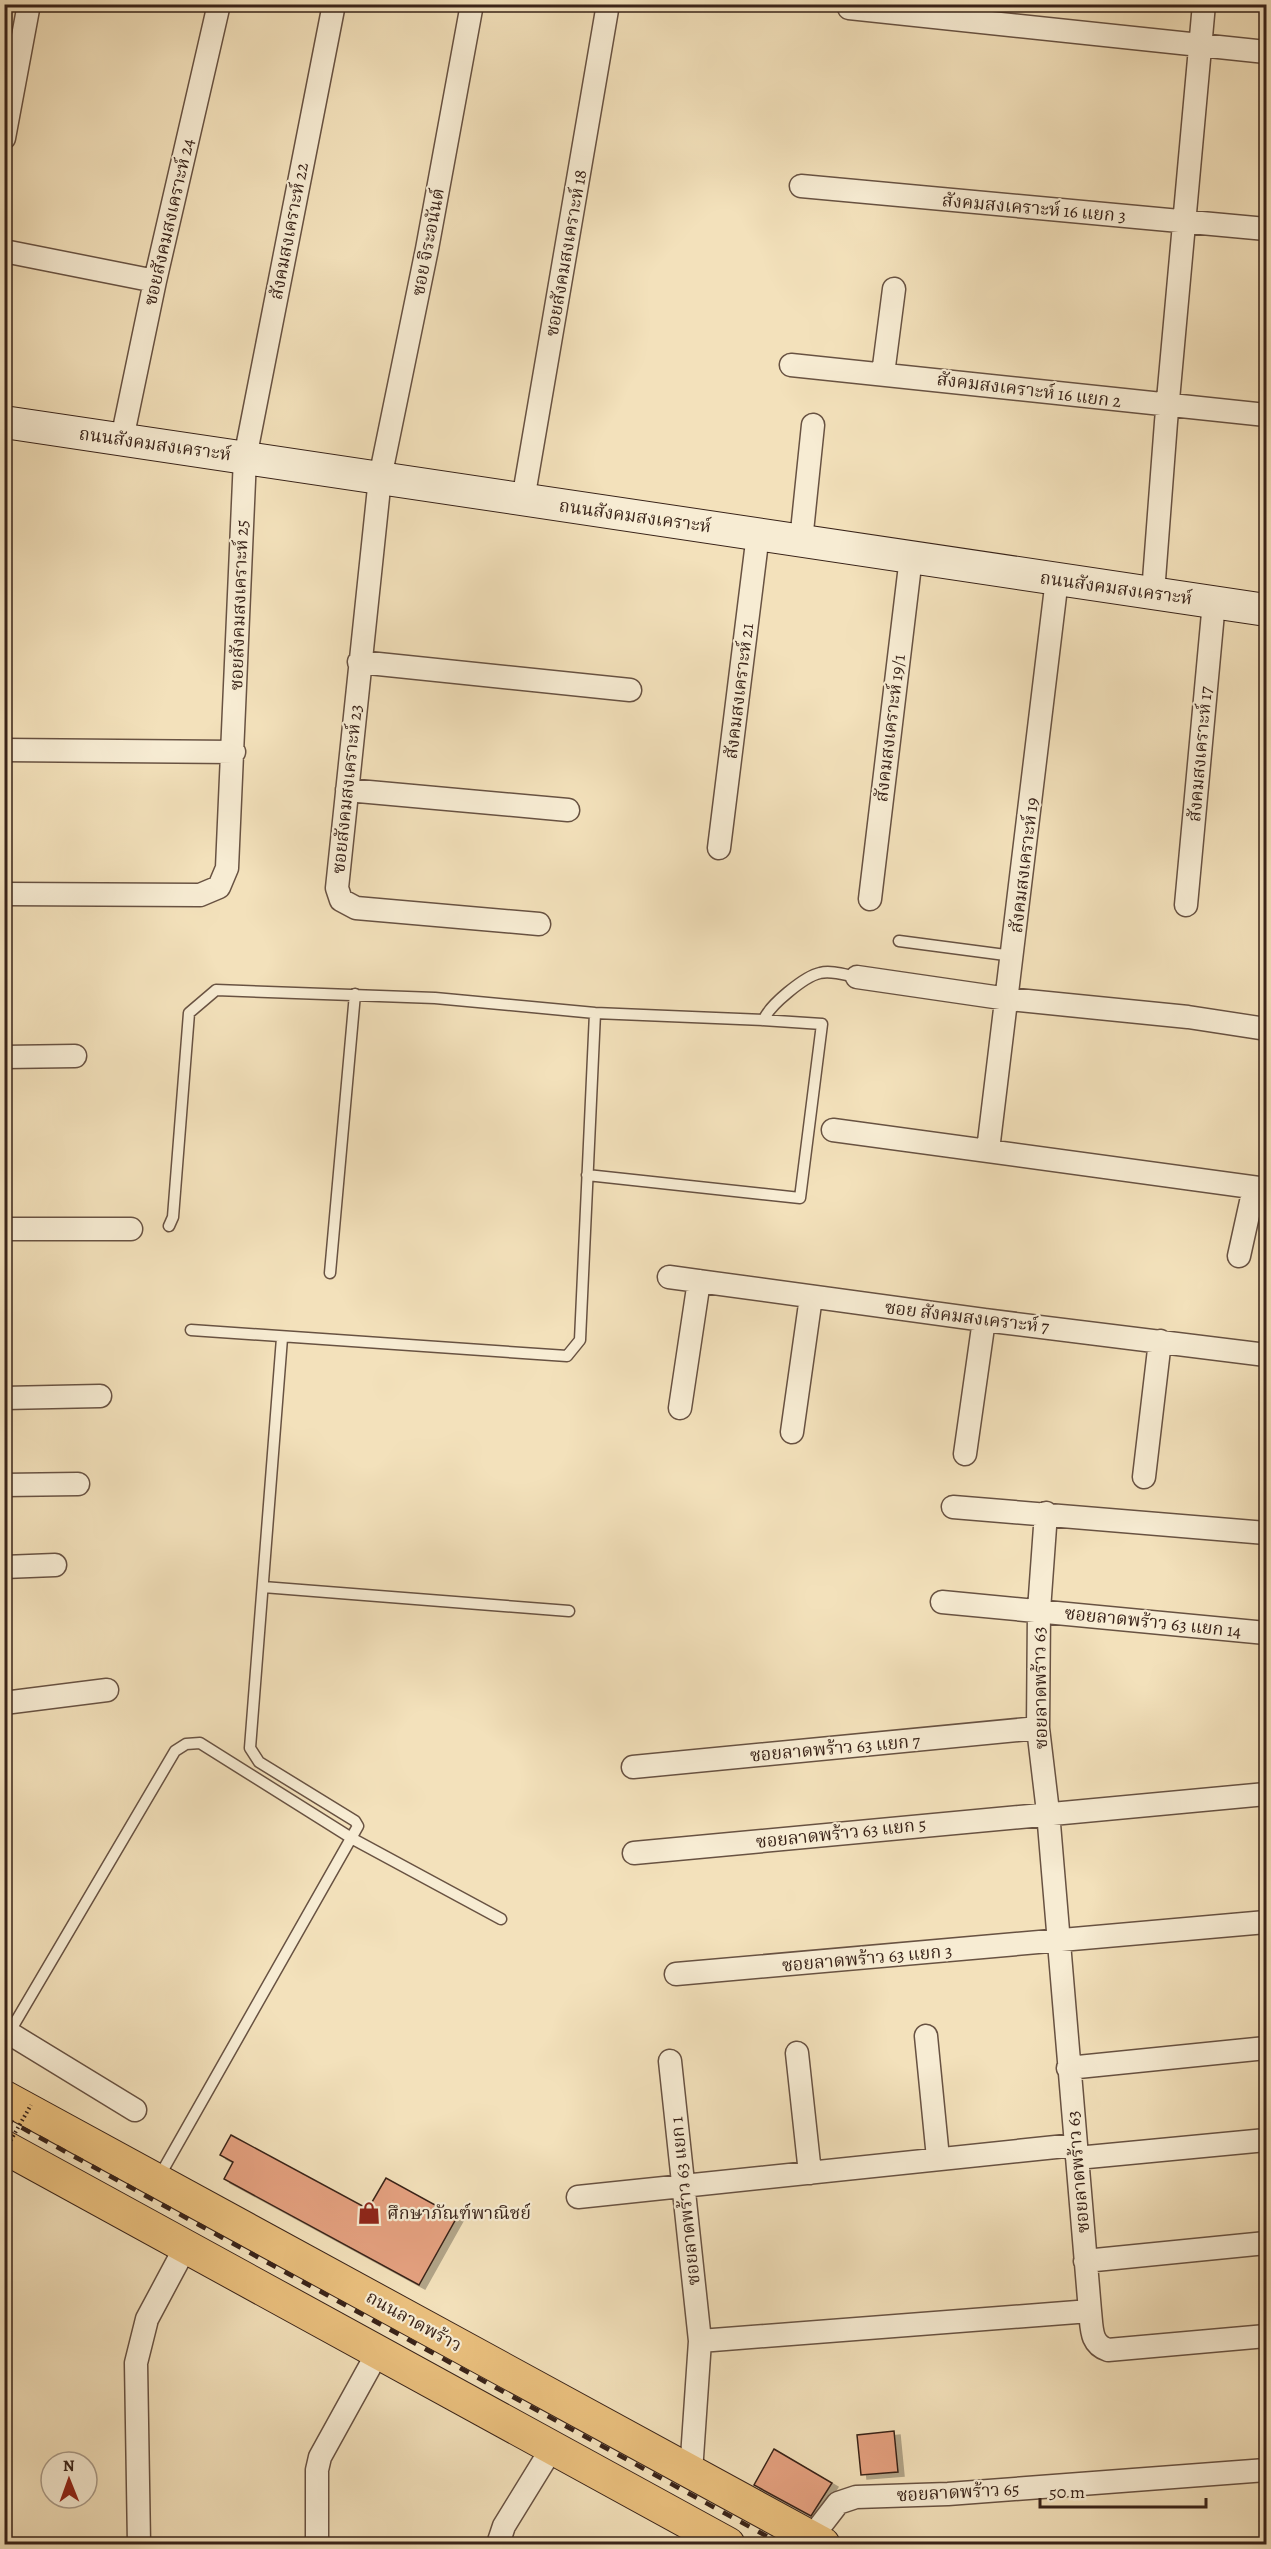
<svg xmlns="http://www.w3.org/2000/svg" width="1271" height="2549" viewBox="0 0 1271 2549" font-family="Alegreya,'Noto Serif Thai',serif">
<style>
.building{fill:#e5a180;stroke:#392319;stroke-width:1.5;filter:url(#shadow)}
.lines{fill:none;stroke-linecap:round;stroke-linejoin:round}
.service-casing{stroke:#685242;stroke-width:13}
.minor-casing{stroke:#685242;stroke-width:25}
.secondary-casing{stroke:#392319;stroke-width:34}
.primary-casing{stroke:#392319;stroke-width:35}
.service{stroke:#f7ecd3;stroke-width:10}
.minor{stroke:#f7ecd3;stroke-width:22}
.secondary{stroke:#f7ecd3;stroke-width:32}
.primary{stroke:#eac07e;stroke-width:33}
.rail{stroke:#392319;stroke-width:4.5;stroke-dasharray:10 10;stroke-linecap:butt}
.path-bridge{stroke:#392319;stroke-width:4;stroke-dasharray:1.5 3;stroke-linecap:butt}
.labels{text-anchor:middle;stroke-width:4.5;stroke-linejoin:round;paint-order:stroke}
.street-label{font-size:18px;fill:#392319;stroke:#f7ecd3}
.poi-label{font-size:18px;fill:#392319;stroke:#f7ecd3;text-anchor:start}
</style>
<defs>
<filter id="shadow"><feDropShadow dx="6" dy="4" stdDeviation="0" flood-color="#0004"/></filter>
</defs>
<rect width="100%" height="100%" fill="#f3e1bb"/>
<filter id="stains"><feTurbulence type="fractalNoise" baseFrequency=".00333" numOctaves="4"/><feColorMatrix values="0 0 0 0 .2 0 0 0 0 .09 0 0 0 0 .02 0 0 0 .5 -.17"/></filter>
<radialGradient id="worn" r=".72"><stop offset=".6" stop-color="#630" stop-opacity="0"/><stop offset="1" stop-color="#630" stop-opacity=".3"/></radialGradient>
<path class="building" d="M231 2135 368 2209 386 2178 457 2217 419 2285 224 2179 233 2162 220 2155Z
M894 2431 898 2472 861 2475 857 2435Z
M774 2449 832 2483 811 2516 754 2485Z"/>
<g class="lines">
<g class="service-casing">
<path id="service" d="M899 941 1013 956
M587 1175 800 1198 822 1024 761 1020
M169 1226 173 1217 189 1013 216 990 435 998 595 1013 764 1020C768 1006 805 976 820 973 831 970 846 975 857 977
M330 1273 355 994
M191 1330 567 1356 580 1340 595 1013
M263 1587 569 1611
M9 2033 175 1751 186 1744 200 1743 353 1839 501 1919
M159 2177 358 1826 355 1821 259 1762 250 1748 282 1338"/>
</g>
<g class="minor-casing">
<path id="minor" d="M472 4 427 249 380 478 337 888 341 900 356 908 539 924
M849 8 1266 52
M4 138 29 4
M801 186 1266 229
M4 251 155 281
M791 365 1266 415
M883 374 894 289
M122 439 155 281 219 4
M523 500 608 4
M801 541 813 425
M1153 593 1166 422 1204 4
M359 662 630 690
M4 750 234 752
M347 790 568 810
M719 848 758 534
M4 894 200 895 219 887 227 868 245 458 334 4
M870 899 911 557
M1186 905 1214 602
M857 977 1008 999 1188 1017 1266 1029
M4 1057 75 1056
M833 1130 1266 1189
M988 1150 1057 579
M4 1229H131
M1239 1256 1254 1188
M669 1277 984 1320 1266 1355
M4 1398 100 1396
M680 1408 699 1281
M792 1432 811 1297
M965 1454 984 1320
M1144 1477 1160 1341
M4 1485 78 1484
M953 1507 1266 1533
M4 1567 55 1565
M942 1602 1266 1633
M4 1703 107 1690
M633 1767 1038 1728
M634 1853 1266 1794
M676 1974 1266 1922
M4 2030 135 2110
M926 2036 938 2158
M797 2053 810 2173
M670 2061 700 2341
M1068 2068 1266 2048
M1077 2158 1266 2140
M578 2197 1075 2145
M1085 2261 1266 2243
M1090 2311C1092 2328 1090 2344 1108 2350L1266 2336
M691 2472 700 2341 1090 2311 1048 1812 1038 1728 1039 1610 1046 1513
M811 2538 838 2503 856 2497 948 2494 1266 2470
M139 2544 136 2363 147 2319 186 2246
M317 2544V2470L320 2457 378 2352
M498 2544 504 2526 552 2448"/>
</g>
<g class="secondary-casing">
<path id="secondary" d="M4 422 1266 610"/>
</g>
<g class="primary-casing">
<path id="primary" d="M4 2097 823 2544
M4 2147 728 2544"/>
</g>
<use href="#service" class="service"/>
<use href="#minor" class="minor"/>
<use href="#secondary" class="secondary"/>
<use href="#primary" class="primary"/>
<path class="rail" d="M4 2118 781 2544"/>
<path class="path-bridge" d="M4 2152 31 2105"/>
</g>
<defs>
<g id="shop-bare" transform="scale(1.8)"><path d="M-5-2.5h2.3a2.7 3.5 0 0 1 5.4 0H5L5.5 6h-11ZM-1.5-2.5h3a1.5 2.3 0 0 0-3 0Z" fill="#8f2418" stroke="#f7ecd3" stroke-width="2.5" paint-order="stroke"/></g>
</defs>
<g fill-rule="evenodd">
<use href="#shop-bare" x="369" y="2213"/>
</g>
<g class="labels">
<g class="street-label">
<text transform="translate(1034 208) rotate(5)" y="6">สังคมสงเคราะห์ 16 แยก 3</text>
<text transform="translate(169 222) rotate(-77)" y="6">ซอยสังคมสงเคราะห์ 24</text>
<text transform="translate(289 231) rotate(-79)" y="6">สังคมสงเคราะห์ 22</text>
<text transform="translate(428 242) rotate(-79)" y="6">ซอย จิระอนันต์</text>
<text transform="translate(566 253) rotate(-80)" y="6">ซอยสังคมสงเคราะห์ 18</text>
<text transform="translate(1029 390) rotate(7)" y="6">สังคมสงเคราะห์ 16 แยก 2</text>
<text transform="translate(155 444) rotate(8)" y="6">ถนนสังคมสงเคราะห์</text>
<text transform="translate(635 516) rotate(8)" y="6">ถนนสังคมสงเคราะห์</text>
<text transform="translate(1116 588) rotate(8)" y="6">ถนนสังคมสงเคราะห์</text>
<text transform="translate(239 605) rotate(-88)" y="6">ซอยสังคมสงเคราะห์ 25</text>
<text transform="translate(739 691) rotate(-83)" y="6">สังคมสงเคราะห์ 21</text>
<text transform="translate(890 728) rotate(-83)" y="6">สังคมสงเคราะห์ 19/1</text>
<text transform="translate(1200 754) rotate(-85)" y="6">สังคมสงเคราะห์ 17</text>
<text transform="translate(347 789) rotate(-84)" y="6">ซอยสังคมสงเคราะห์ 23</text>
<text transform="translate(1024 865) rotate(-83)" y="6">สังคมสงเคราะห์ 19</text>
<text transform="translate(967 1317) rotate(7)" y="6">ซอย สังคมสงเคราะห์ 7</text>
<text transform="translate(1153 1622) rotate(6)" y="6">ซอยลาดพร้าว 63 แยก 14</text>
<text transform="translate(1040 1688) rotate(-91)" y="6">ซอยลาดพร้าว 63</text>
<text transform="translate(835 1748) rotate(-5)" y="6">ซอยลาดพร้าว 63 แยก 7</text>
<text transform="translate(841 1833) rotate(-6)" y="6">ซอยลาดพร้าว 63 แยก 5</text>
<text transform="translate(867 1958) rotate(-5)" y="6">ซอยลาดพร้าว 63 แยก 3</text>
<text transform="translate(1078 2172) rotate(-95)" y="6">ซอยลาดพร้าว 63</text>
<text transform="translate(685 2201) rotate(-96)" y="6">ซอยลาดพร้าว 63 แยก 1</text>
<text transform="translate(414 2321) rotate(29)" y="6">ถนนลาดพร้าว</text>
<text transform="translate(958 2492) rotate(-3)" y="6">ซอยลาดพร้าว 65</text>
</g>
<g class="poi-label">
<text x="387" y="2219">ศึกษาภัณฑ์พาณิชย์</text>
</g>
</g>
<rect width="1271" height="2549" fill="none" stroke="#f3e1bb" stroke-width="24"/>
<rect x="6" y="6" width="1259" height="2537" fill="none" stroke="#392319" stroke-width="3"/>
<rect x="12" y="12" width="1247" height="2525" fill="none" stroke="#392319" stroke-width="1.5"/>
<g transform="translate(69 2480) rotate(359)"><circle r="28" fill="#f7ecd3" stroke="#ab9c89" stroke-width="1.5"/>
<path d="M0-4.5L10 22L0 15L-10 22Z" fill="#8f2418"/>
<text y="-9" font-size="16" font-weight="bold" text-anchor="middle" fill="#392319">N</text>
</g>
<path d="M1040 2498v9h166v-9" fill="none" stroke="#392319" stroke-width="3"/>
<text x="1049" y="2498" font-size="18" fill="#392319" stroke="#f7ecd3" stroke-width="4.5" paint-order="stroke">50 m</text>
<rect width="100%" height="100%" filter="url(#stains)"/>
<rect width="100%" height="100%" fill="url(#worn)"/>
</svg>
